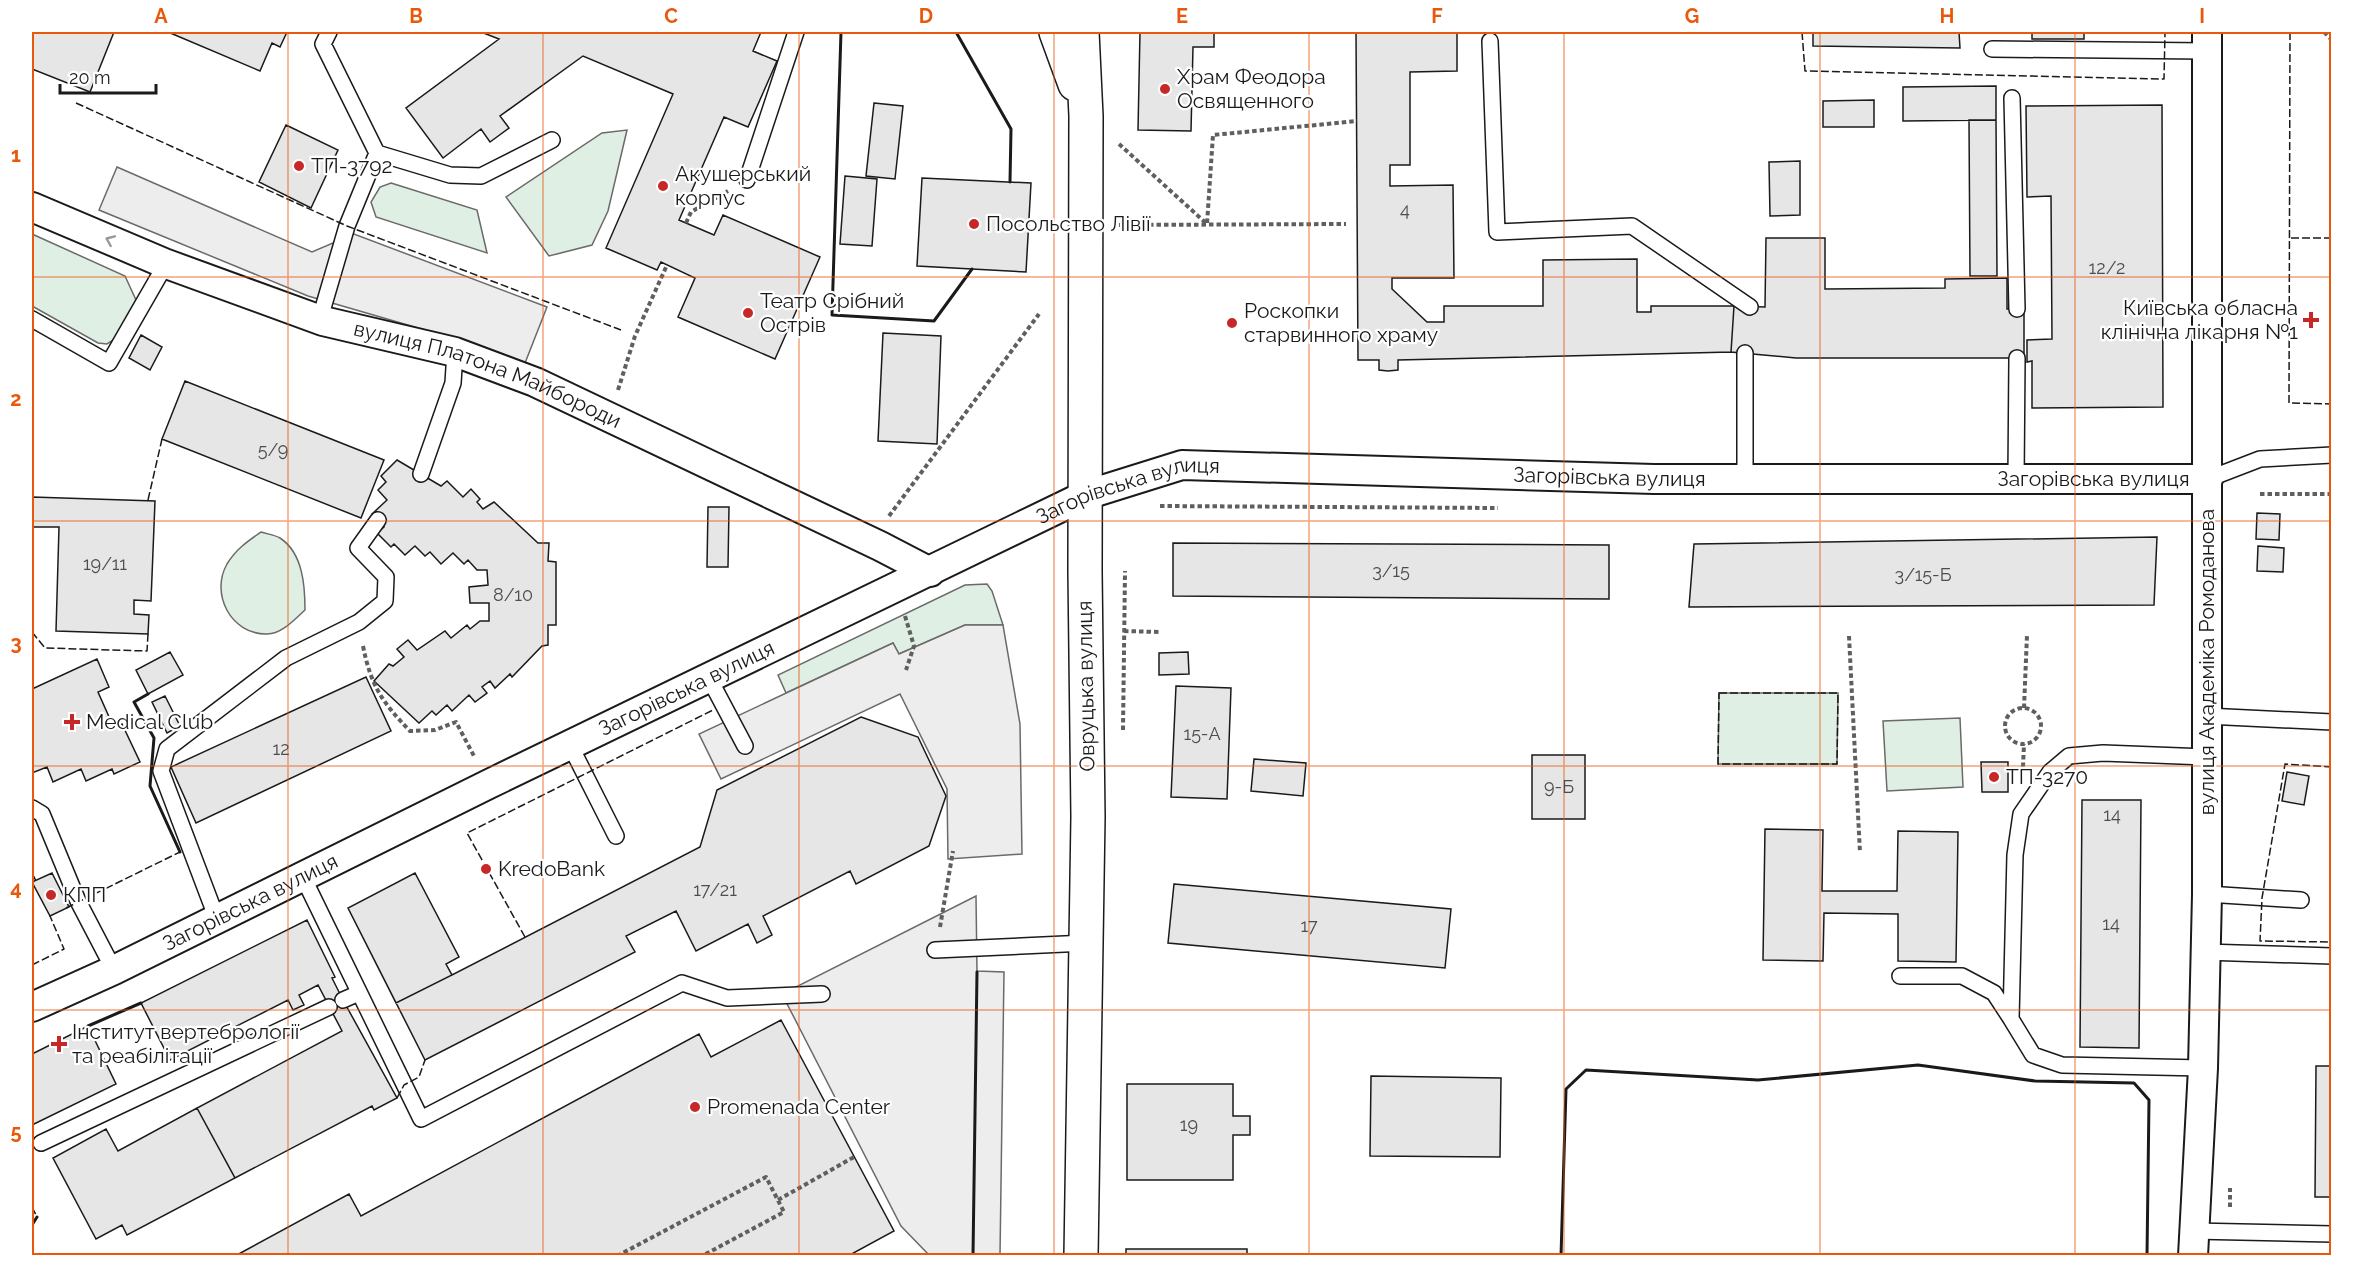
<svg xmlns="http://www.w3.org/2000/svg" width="2363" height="1287" viewBox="0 0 2363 1287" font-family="Raleway,sans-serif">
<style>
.green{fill:#e0efe3;stroke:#6a6a6a;stroke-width:1.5}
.parking{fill:#ededed;stroke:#6a6a6a;stroke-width:1.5}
.building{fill:#e6e6e6;stroke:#1a1a1a;stroke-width:1.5}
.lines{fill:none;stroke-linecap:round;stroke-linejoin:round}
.lane-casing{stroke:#1a1a1a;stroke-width:18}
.street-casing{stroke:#1a1a1a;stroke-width:32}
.secondary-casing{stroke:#1a1a1a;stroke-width:36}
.path{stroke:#5f5f5f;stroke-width:4;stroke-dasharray:4.5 3;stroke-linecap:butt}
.lane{stroke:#fff;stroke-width:15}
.street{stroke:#fff;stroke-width:28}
.secondary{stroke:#fff;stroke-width:33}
.fence{stroke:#1a1a1a;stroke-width:1.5;stroke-dasharray:8 3;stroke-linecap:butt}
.wall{stroke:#1a1a1a;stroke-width:3}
.oneway{stroke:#989898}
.grid{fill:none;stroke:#e8590c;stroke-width:1.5;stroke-opacity:0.55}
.poi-dot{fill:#c62828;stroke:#fff;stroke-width:2}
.labels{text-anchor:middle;stroke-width:4.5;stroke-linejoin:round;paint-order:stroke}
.number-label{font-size:18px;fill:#4d4d4d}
.poi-label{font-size:21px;fill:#1a1a1a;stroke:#fff;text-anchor:start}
.street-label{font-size:21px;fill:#1a1a1a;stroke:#fff}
.neatline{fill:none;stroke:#e8590c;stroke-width:2}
.grid-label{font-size:20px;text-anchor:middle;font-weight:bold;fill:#e8590c}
</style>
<rect width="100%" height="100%" fill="#fff"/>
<path class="green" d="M627 130 608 211 592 245 549 256 506 197 602 133Z
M391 183 477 210 487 253 376 217 371 202 380 187Z
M32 234 125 276 136 300 115 339 107 344 98 343 32 306Z
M261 532C267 534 275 535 280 538 303 553 305 586 305 610 295 619 281 635 266 634 231 634 210 594 227 564 236 549 248 541 261 532Z
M987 584 992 591 1003 625H965L899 654 893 643 786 693 778 675 965 585Z
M1719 693H1838L1837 764H1718Z
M1960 718 1963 787 1887 791 1883 721Z"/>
<path class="parking" d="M117 167 312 252 354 234 547 307 525 363 480 346 308 296 99 210Z
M965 625H1003L1020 724 1022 854 948 859 947 789 900 694 721 779 699 734 893 643 899 654Z
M976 896 977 971 1004 972 1000 1255H929L901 1226 782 994Z"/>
<path class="building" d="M32 32H114L90 92 32 69Z
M168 32H287L280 47 272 43 260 71Z
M481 32H761L753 51 777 61 748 127 724 117 679 220 714 235 723 215 820 257 775 359 678 317 695 278 661 262 657 270 606 248 673 94 583 56 500 116 509 128 490 142 481 129 443 158 406 108 499 39Z
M1140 32H1214V47H1193L1191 131 1138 130Z
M1356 32H1457V71L1410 72V165H1390V186L1453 185 1454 278H1392V289L1427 322H1444V306H1543V260L1637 259V312H1651V306H1734L1731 352 1398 360V370L1388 371 1379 370V360H1358Z
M1813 32H1959L1960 48 1813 46Z
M2032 32H2084V39H2032Z
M1996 86V120L1903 121V87Z
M1874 100V127H1823V101Z
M874 103 903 106 895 179 866 176Z
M2162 105 2163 407 2032 408V361L2027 362V340L2052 339 2051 196 2027 197 2026 106Z
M1969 120H1996L1997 276H1970Z
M286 125 338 150 311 208 259 182Z
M1800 161V215L1770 216 1769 162Z
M845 176 877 179 872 246 840 244Z
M922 178 1031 183 1026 272 917 266Z
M1766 238H1825V289L1945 288V279L2007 278V309H2024V358H1796L1731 352 1734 306 1765 307Z
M883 333 941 336 937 444 878 441Z
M141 335 162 347 150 370 129 358Z
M185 381 384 460 361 518 162 439Z
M397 460 441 486 447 481 463 497 471 489 480 499 477 502 483 509 494 502 538 543H549L548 561 556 562V625H548V645L542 646 512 677 510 674 495 688 490 681 482 687 487 693 475 702 469 695 452 711 447 705 436 715 432 711 419 723 374 681 389 664 393 666 404 657 397 649 408 640 417 650 445 631 451 638 467 625 470 629 480 621H489V603H470L469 587 488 585 487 570H477L468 560 464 564 453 553 441 564 430 552 425 556 415 546 405 555 394 544 391 547 377 533 384 527 372 514 387 500 378 490 386 482 381 476Z
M32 497 155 501 151 601 134 600V614L149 615 148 634 56 631 59 527H32Z
M708 507H729L728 567H707Z
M2257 513 2280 514 2279 540 2256 539Z
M2157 537 2154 605 1689 607 1694 544Z
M1173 543 1609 545V599L1173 596Z
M2258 546 2284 548 2283 572 2257 571Z
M170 652 183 675 148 694 136 670Z
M1188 652 1189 674 1159 675V653Z
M97 659 109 687 98 692 114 728 122 724 140 762 114 774 112 769 86 781 81 769 53 782 47 767 32 773V689Z
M366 677 391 731 196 823 171 767Z
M1176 686 1231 688 1227 799 1171 797Z
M165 696 180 726 167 733 152 702Z
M861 717 918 737 946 796 929 846 856 884 850 871 763 916 772 935 757 943 748 924 696 951 676 911 626 936 635 952 425 1060 348 908 415 873 459 957 446 964 452 975 700 847 717 790Z
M1532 755H1585V819H1532Z
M1254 759 1306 763 1303 796 1251 791Z
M1981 762H2008V792H1982Z
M2287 772 2309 776 2304 805 2282 801Z
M2082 800H2141L2139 1048 2080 1047Z
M1765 829 1823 830 1822 891H1897L1898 831 1958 832 1956 962 1898 961V914L1824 913 1823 961 1763 960Z
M52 873 69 907 50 916 32 882Z
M415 873 459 957 446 964 452 975 396 1003 348 908Z
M1174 884 1451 909 1445 968 1168 943Z
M307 920 335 977 332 978 343 1000 397 1098 374 1110 372 1106 235 1178 197 1108 342 1031 318 985 299 995 304 1005 293 1010 288 1000 170 1060 141 1003Z
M781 1020 894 1231 848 1256H235L349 1194 361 1216 699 1034 711 1057Z
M88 1026 116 1084 32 1125V1054Z
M2316 1066H2332V1197H2315Z
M1371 1076 1501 1078 1500 1157 1370 1156Z
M1127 1084H1233V1116H1250V1135H1233V1180H1127Z
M197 1108 235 1178 127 1235 122 1225 96 1239 53 1158 106 1129 118 1151Z
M1126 1249H1247V1256H1126Z"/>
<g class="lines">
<g class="lane-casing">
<path id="lane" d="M1490 41 1497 232 1632 226 1750 307
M1992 49 2206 51
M2012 98 2017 309
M377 153 450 175 481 176 552 140
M747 180 796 32
M32 319 109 363 159 276 164 263
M323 321V308L347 226 377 153 323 44 329 32
M421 474 453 383 455 352
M1745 477V353
M2016 479 2017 358
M2208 479 2260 459 2332 455
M709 678 745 746
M2206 716 2332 722
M570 745 616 836
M32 808 42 814 78 901 114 970
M303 877 421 1119 682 983 727 998 822 994
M2207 894 2301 900
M217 919 161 771 167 749 286 658 359 622 385 601 386 577 358 548 378 520
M935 950 1086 943
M2204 952 2332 956
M1900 976H1962L1994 993 2011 1019
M343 1000 359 993
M2203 1068 2062 1065 2033 1055 2011 1019 2015 855 2021 814 2050 772 2069 756 2103 753 2206 757
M41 1143 329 1007
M2193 1231 2332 1234"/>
</g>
<g class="street-casing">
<g id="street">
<path id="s1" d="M32 207 164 263 323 321 455 352 535 382 880 546 930 572"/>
<path id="s2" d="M32 1007 114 970 489 784 1086 495 1182 465 1654 479H2208"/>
<path d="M2193 1256 2203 1068 2207 894V32"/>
</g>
</g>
<g class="secondary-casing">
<path id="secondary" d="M1056 32 1075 84
M1081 1256 1088 817 1085 571 1086 116 1082 32"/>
</g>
<path class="path" d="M2324 32 2332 40
M1119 144 1207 224 1213 135 1357 121
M686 223 691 212 728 191
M1119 225 1346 224
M618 390 635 336 667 265
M2260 494H2332
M1160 506 1498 508
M889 516 1039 314
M905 616 914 646 906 670
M1124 631 1159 632
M1849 636 1860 853
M363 646C371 686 382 702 410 731L435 730 456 722 475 758
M2024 708 2027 635
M2005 726a18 18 0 1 1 36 0a18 18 0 1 1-36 0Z
M1123 730 1125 571
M2023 767 2024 744
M940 927 953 851
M778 1200 854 1157
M2230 1207V1188
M617 1256 766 1177 784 1212 702 1256"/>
<use href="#lane" class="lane"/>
<use href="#street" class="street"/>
<use href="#secondary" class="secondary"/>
<path class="fence" d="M1802 32 1805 71 2164 79 2165 32
M2290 32 2289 403 2332 404
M76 103 347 226 621 330
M2291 238H2332
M148 500 162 439
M32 632 45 648 147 651 148 634
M1719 693H1838L1837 764H1718Z
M2332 767 2285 764 2262 898 2260 941 2332 942
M32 873 36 881 33 882
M66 908 180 852
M525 937 467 833 713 710
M32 965 64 949 50 916
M397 1098 404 1085 419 1077 425 1060
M32 1207 37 1217"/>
<path class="wall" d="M841 32 832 315 934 321 972 269
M956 32 1011 129 1010 182
M148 694 134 702 154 738 150 786 180 852
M88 1026 141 1003
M32 1225 37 1217
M973 1256 977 972
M1561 1256 1566 1089 1586 1070 1758 1080 1918 1065 2035 1081 2134 1083 2149 1100 2147 1256"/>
</g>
<defs><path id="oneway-chevron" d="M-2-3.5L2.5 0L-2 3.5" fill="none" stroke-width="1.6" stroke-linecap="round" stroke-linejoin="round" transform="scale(1.5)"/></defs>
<use class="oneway" href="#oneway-chevron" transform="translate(110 240) rotate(-157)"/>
<path class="grid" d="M288 32V1256M543 32V1256M799 32V1256M1054 32V1256M1309 32V1256M1564 32V1256M1820 32V1256M2075 32V1256M32 277H2332M32 521H2332M32 766H2332M32 1010H2332"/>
<g class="poi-dot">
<circle cx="1165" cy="89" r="6"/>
<circle cx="299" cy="166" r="6"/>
<circle cx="663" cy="186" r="6"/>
<circle cx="974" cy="224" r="6"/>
<circle cx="748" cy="313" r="6"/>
<path d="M2308 311h6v6h6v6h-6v6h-6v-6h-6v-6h6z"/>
<circle cx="1232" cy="323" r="6"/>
<path d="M69 713h6v6h6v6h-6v6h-6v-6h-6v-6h6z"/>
<circle cx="1994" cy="777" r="6"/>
<circle cx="486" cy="869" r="6"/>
<circle cx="51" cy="895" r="6"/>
<path d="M56 1035h6v6h6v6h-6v6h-6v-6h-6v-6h6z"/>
<circle cx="695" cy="1107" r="6"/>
</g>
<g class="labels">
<g class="number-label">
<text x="1405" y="216">4</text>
<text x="2107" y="274">12/2</text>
<text x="273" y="456">5/9</text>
<text x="105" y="570">19/11</text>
<text x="1391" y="577">3/15</text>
<text x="1923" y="581">3/15-Б</text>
<text x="513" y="601">8/10</text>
<text x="1202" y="740">15-А</text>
<text x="281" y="755">12</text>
<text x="1559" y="793">9-Б</text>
<text x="2112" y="821">14</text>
<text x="715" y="896">17/21</text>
<text x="2111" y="930">14</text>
<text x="1309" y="932">17</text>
<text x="1189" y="1131">19</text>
</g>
<g class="poi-label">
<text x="1177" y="84">Храм Феодора<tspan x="1177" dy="24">Освященного</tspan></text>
<text x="311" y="173">ТП-3792</text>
<text x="675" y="181">Акушерський<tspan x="675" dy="24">корпус</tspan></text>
<text x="986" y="231">Посольство Лівії</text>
<text x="760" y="308">Театр Срібний<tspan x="760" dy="24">Острів</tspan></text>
<text x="2298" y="315" text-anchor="end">Київська обласна<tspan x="2298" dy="24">клінічна лікарня №1</tspan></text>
<text x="1244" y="318">Роскопки<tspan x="1244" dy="24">старвинного храму</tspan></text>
<text x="86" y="729">Medical Club</text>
<text x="2006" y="784">ТП-3270</text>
<text x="498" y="876">KredoBank</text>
<text x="63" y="902">КПП</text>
<text x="72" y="1039">Інститут вертебрології<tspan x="72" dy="24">та реабілітації</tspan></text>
<text x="707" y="1114">Promenada Center</text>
</g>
<g class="street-label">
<text dy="7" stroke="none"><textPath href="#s1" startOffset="486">вулиця Платона Майбороди</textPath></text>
<text dy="7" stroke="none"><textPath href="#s2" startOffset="1700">Загорівська вулиця</textPath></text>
<text dy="7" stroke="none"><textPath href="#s2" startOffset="2184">Загорівська вулиця</textPath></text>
<text dy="7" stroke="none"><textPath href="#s2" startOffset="1214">Загорівська вулиця</textPath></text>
<text transform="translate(2207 662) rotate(-90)" y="7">вулиця Академіка Ромоданова</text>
<text transform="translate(1086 686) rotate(-91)" y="7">Овруцька вулиця</text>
<text dy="7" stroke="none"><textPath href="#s2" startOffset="728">Загорівська вулиця</textPath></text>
<text dy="7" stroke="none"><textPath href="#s2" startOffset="242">Загорівська вулиця</textPath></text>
</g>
</g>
<rect width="2363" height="1287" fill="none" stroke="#ffffff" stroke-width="66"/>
<path d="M60 84v9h96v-9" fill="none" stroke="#1a1a1a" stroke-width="3"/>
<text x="69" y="84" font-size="18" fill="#1a1a1a" stroke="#ffffff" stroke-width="4.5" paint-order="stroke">20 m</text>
<rect x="33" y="33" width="2297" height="1221" class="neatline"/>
<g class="grid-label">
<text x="161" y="23">A</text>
<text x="416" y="23">B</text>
<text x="671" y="23">C</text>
<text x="926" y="23">D</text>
<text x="1182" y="23">E</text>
<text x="1437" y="23">F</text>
<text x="1692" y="23">G</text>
<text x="1947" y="23">H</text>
<text x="2202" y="23">I</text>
<text x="16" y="162">1</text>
<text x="16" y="406">2</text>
<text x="16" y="650">3</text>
<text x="16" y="895">4</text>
<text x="16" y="1139">5</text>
</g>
</svg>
